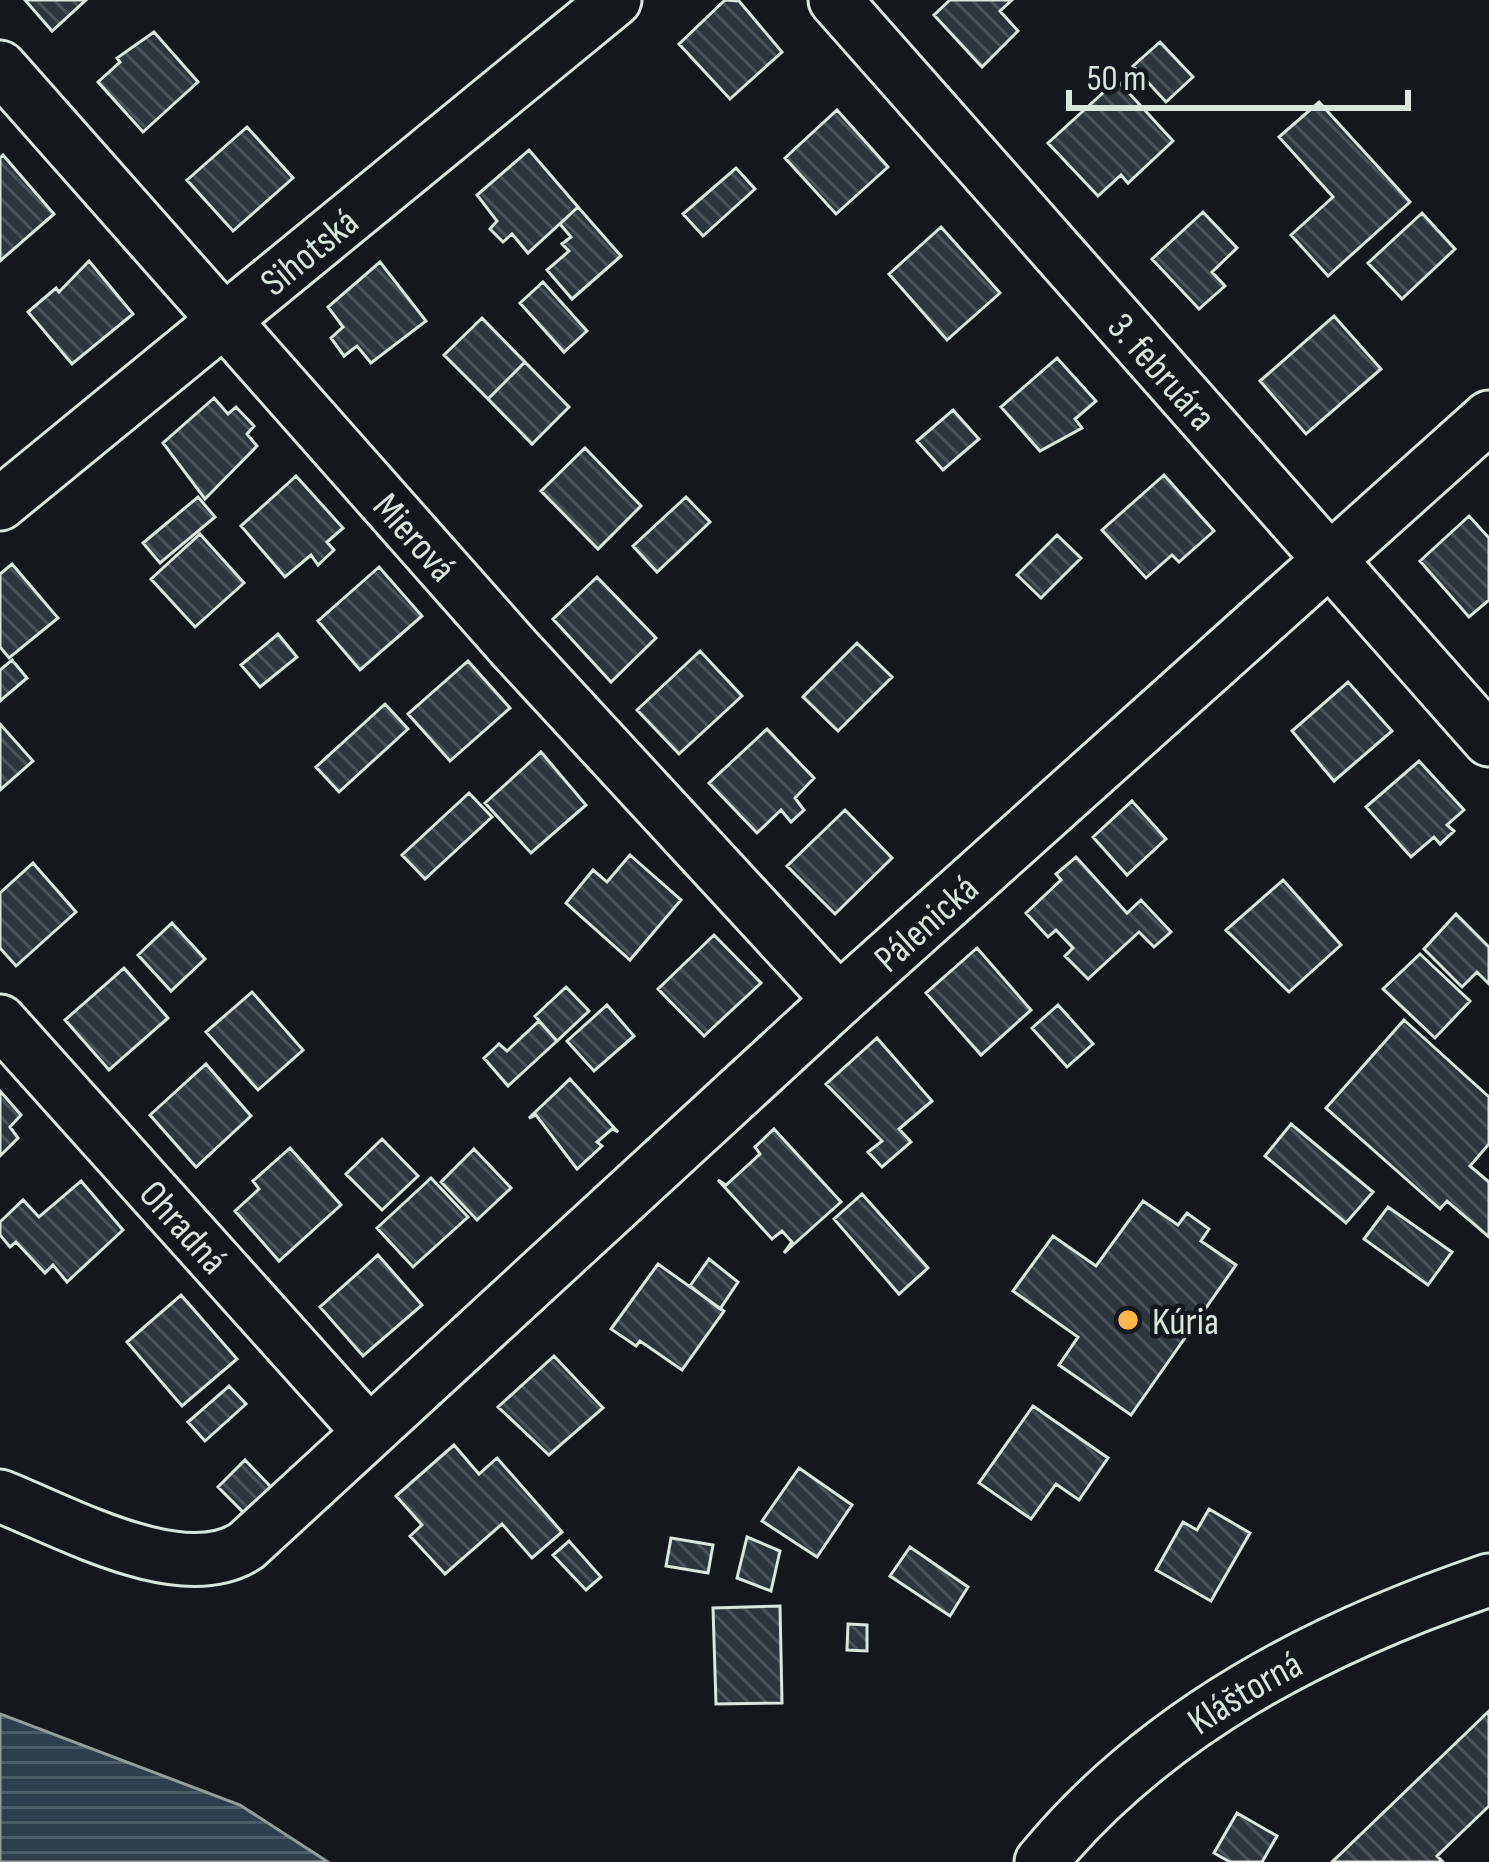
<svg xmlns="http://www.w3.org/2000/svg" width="1489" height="1862" viewBox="0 0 1489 1862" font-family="'Sofia Sans Condensed',sans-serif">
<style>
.water{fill:url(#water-rules);stroke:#939e99;stroke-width:3}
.building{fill:url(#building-back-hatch);stroke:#d8e6dc;stroke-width:3}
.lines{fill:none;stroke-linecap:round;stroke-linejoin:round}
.minor-casing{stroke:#d8e6dc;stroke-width:57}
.minor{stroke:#14181c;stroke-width:51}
.poi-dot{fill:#ffb74d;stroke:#14181c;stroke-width:4.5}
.labels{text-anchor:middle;stroke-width:9;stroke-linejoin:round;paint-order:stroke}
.street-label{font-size:39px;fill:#d8e6dc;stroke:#14181c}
.poi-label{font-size:39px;fill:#d8e6dc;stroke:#14181c;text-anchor:start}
</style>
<defs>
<pattern id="water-rules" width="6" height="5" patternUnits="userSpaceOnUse" patternTransform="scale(3)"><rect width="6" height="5" fill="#2f3f4d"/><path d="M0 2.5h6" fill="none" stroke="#4c5b66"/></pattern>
<pattern id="building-back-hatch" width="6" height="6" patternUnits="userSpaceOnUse" patternTransform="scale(3)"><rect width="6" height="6" fill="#2c363c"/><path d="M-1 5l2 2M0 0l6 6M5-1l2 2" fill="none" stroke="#4a5358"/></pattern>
</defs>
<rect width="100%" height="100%" fill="#14181c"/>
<path class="water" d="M0 1714 240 1805 328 1862H0Z"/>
<path class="building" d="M25 0H86L52 31Z
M725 0 739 1 782 52 730 99 679 44Z
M950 0H1012L1000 11 1018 31 982 67 934 15Z
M154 32 198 82 143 132 98 82 120 62 117 58Z
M1160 42 1193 77 1166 102 1133 66Z
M1117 80 1173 141 1128 183 1121 175 1098 196 1048 143Z
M1319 102 1410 202 1328 276 1291 235 1333 197 1279 137Z
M837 110 888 167 836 214 785 158Z
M247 127 293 178 233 231 187 180Z
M529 150 578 207 528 253 512 234 503 242 490 229 497 221 477 195Z
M3 155 54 214 0 261V158Z
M736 168 755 189 703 236 683 214Z
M578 207 621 256 572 299 547 270 569 251 562 244 571 237 560 224Z
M1203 212 1237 248 1212 272 1225 286 1199 309 1152 259Z
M1422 213 1455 249 1402 299 1368 263Z
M941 227 1000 293 947 340 889 274Z
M89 261 133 314 72 364 28 312 56 288 59 292Z
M380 262 426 321 371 363 357 346 344 356 331 338 343 327 328 307Z
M543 282 587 331 564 352 520 303Z
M1334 316 1381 369 1306 434 1260 381Z
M482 318 525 362 488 399 444 355Z
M1057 358 1096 401 1075 419 1082 428 1040 451 1001 407Z
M525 362 569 407 532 444 488 399Z
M214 398 228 414 236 407 254 426 247 434 257 446 205 499 163 443Z
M953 410 979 439 943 470 917 441Z
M585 448 641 506 598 549 541 491Z
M1164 475 1214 531 1179 562 1172 555 1146 578 1102 530Z
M296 476 343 528 327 542 334 550 318 565 311 555 285 577 241 526Z
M198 497 215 517 160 563 143 543Z
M686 497 710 522 657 572 633 546Z
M1469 516 1489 538V600L1469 617 1420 561Z
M200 534 244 583 195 627 151 579Z
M1057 535 1081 558 1041 598 1017 575Z
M12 564 58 618 9 658 0 647V574Z
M379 567 422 616 360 670 318 621Z
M597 577 656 638 611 682 553 619Z
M278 634 297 657 260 687 241 665Z
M857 643 892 677 838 731 803 697Z
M700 651 742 696 679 754 637 710Z
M12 660 27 678 0 701V670Z
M468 661 510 708 450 761 408 714Z
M1348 682 1392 731 1334 781 1292 731Z
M385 704 408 729 339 792 316 767Z
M0 724 33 761 0 790Z
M767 729 814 778 795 798 804 810 791 822 781 810 757 833 709 783Z
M541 752 586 805 531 853 485 803Z
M1419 761 1464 810 1447 825 1454 831 1440 844 1434 837 1411 857 1366 807Z
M469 793 492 817 425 879 402 855Z
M1132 801 1166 839 1127 875 1093 837Z
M845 810 892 858 835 914 787 866Z
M630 855 681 900 630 960 566 903 593 870 607 882Z
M1076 857 1127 913 1141 900 1171 932 1154 947 1139 932 1088 979 1065 956 1073 948 1056 930 1048 937 1026 913 1061 880 1056 874Z
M33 863 76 912 16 966 0 948V893Z
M1283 880 1341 945 1289 992 1226 930Z
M1456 914 1489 947V984L1477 972 1462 987 1424 949Z
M172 923 205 959 171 991 138 955Z
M714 935 761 983 704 1036 658 989Z
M977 948 1031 1010 981 1055 926 993Z
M1420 954 1470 1001 1435 1038 1383 989Z
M124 968 168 1018 109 1070 65 1020Z
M566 987 589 1011 557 1041 535 1016Z
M252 992 303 1050 258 1090 206 1032Z
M607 1005 634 1036 594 1071 567 1041Z
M1058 1005 1093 1044 1067 1067 1032 1028Z
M1404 1020 1489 1097V1144L1470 1166 1489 1182V1237L1447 1201 1440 1209 1326 1108Z
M539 1021 557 1041 508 1086 484 1058 499 1044 507 1051Z
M877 1038 932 1101 899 1129 911 1142 882 1167 868 1152 882 1141 826 1084Z
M206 1064 251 1116 196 1167 150 1115Z
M570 1079 618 1132 612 1129 597 1142 602 1146 577 1169 536 1115 529 1118Z
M0 1091 21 1115 10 1127 18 1138 0 1156Z
M1291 1124 1373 1192 1346 1223 1265 1156Z
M774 1129 841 1202 784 1253 792 1242 782 1231 772 1239 718 1180 726 1185 760 1154 755 1147Z
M382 1139 418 1176 382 1210 346 1174Z
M290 1148 341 1205 279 1261 235 1211 259 1189 253 1181Z
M474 1149 511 1188 477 1220 441 1182Z
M431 1178 468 1217 413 1267 377 1228Z
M81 1181 123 1230 67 1282 53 1265 45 1273 16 1242 10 1247 0 1235V1222L23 1200 39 1217Z
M862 1194 928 1268 899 1294 834 1219Z
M1143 1201 1178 1225 1187 1213 1209 1229 1201 1241 1236 1265 1131 1415 1059 1365 1078 1337 1013 1291 1053 1236 1096 1266Z
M1388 1207 1452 1252 1428 1285 1364 1239Z
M378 1255 422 1305 363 1356 320 1307Z
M709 1259 738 1282 720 1309 690 1286Z
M658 1264 724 1311 682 1370 640 1341 636 1346 611 1329Z
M181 1295 237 1359 182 1406 127 1342Z
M554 1356 603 1408 549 1455 498 1407Z
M229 1386 246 1404 205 1441 188 1422Z
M1033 1406 1108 1458 1079 1500 1056 1484 1031 1519 979 1483Z
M454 1445 479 1474 497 1458 562 1532 532 1558 502 1524 445 1574 410 1536 422 1525 396 1496Z
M245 1460 272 1488 246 1515 218 1487Z
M799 1468 852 1505 817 1557 762 1521Z
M1209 1509 1250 1533 1211 1601 1156 1570 1183 1522 1197 1530Z
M747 1537 780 1551 771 1591 737 1578Z
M671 1538 713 1545 708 1573 666 1566Z
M569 1541 601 1577 586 1590 553 1555Z
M910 1547 968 1587 950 1616 890 1576Z
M780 1606 782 1703 716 1704 713 1608Z
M848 1624 867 1625V1651L847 1650Z
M1489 1711V1806L1437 1856 1443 1862H1332Z
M1237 1813 1277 1836 1262 1862H1230L1214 1853Z"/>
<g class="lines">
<g class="minor-casing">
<g id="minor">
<path id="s1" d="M835 0 1489 740"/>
<path id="s2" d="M0 67 515 649 839 1000"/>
<path id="s3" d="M0 504 615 0"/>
<path id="s4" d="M0 1021 369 1432"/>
<path id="s5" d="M0 1496C64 1521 182 1588 246 1546L839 1000 1489 417"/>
<path id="s6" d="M1041 1862C1157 1721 1319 1638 1489 1580"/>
</g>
</g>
<use href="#minor" class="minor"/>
</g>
<circle class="poi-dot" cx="1128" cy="1320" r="12"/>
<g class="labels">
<g class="street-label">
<text dy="14" stroke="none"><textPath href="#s3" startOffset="399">Sihotská</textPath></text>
<text dy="14" stroke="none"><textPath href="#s1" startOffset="495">3. februára</textPath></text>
<text dy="14" stroke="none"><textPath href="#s2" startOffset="627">Mierová</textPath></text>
<text dy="14" stroke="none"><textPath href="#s5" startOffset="1182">Pálenická</textPath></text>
<text dy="14" stroke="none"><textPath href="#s4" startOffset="276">Ohradná</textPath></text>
<text dy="14" stroke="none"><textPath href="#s6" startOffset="267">Kláštorná</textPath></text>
</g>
<g class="poi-label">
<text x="1152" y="1334">Kúria</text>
</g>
</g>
<path d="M1069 90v18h339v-18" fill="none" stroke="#d8e6dc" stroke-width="6"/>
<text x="1087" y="90" font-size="36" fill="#d8e6dc" stroke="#14181c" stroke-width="9" paint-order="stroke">50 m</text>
</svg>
